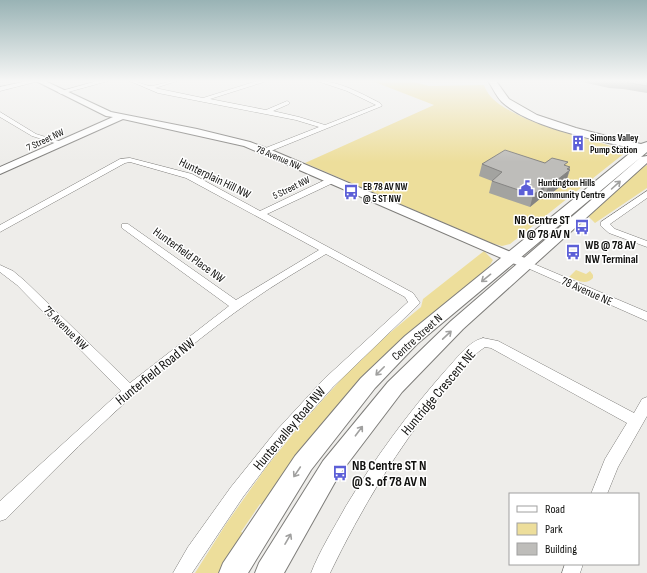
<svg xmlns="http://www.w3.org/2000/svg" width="647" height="573" viewBox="0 0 647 573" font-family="'Sofia Sans Condensed',sans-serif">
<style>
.green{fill:#edde9b}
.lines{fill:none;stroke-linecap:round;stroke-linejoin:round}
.minor-casing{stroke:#7e7d7a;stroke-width:1}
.tertiary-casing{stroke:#7e7d7a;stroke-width:2}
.secondary-casing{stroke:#7e7d7a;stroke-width:2}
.minor{fill:#fff;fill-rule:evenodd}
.tertiary{fill:#fff;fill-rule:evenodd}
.secondary{fill:#fff;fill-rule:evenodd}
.wall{fill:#a3a3a0}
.shaded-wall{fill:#858482}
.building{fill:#bebdba;stroke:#858482}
.oneway{stroke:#a0a09f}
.labels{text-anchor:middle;stroke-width:3;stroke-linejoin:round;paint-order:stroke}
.far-poi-label{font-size:10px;font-weight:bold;fill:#11110f;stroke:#fff;text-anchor:start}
.far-street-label{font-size:10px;fill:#11110f;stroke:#fff}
.street-label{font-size:12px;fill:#11110f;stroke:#fff}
.poi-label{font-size:12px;font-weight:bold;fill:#11110f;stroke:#fff;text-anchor:end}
.near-street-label{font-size:14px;fill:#11110f;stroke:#fff}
.near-poi-label{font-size:14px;font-weight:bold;fill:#11110f;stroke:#fff;text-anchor:start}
</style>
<rect width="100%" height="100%" fill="#eeedea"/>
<path class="green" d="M372 81H411L429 86 484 85C487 93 492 99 499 104 530 126 587 138 624 150L626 152 510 244 502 246 491 243 305 163 434 105Z
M647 165V188L595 223 589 217V213L636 171Z
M484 251 493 260 490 265 264 505 260 504 241 532 245 534 221 573H195L226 524 267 466 301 424 346 374 386 336 421 307 423 299Z
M576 270 586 274 590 271 593 275V278C586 286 577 280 569 277Z"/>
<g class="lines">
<g class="minor-casing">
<path id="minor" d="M27 81H39L0 91V87Z
M97 81H108L61 94 58 92Z
M130 81C138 81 143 85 150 86 156 86 168 81 177 81L155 88 203 98 257 81H267L210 99 266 110 287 101 289 102V104L273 111 299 117 325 125 376 105 347 91 317 81C340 81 360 93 380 103L382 106 266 153 262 151 263 149 319 127 296 120 158 93Z
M0 112 36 134 65 143 61 145 32 136 0 117Z
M130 158 192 174 260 211 329 178H335V182L267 214 413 293 420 303 333 387 286 440 243 497 192 573H173L188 547 231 487 276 431 324 379 408 302 405 297 326 254C301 269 275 284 251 301 162 363 82 441 6 519L0 521V501L121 391 17 285 0 272V265L13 271 25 281 130 383 229 306 122 228V224H128L236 300 319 250 186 178 130 162 125 163 0 232V225L120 159Z
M647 191V198L610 224 615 229 647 241V247L609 233 601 226V222Z
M527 261 647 312V321L523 266 522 264Z
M483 338 498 341 634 413 642 399 647 397V416L618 467 607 494H591L605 459 627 423 491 348 485 347C468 358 456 376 443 392 398 447 361 509 330 573H311C320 550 334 528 346 506 375 458 408 413 445 371 456 360 467 342 483 338Z
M565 564H583L580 573H562Z"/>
</g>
<g class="tertiary-casing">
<path id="tertiary" d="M36 81H45L111 112 197 129 250 142 269 149 532 261 534 264 532 267H522L244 146 123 119 0 174V167L113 117 106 116Z"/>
</g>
<g class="secondary-casing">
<path id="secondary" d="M488 81H496L509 99 537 115 576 128 614 138 641 144 647 142V152L417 344 375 388 311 470 248 573H219L223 563 295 456 361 378 405 336 635 149C598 140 530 128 502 102 496 96 493 88 488 81Z
M647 156V163L463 329 402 392 339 475 284 573H255L259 563 323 461 388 382 451 321 641 157Z"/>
</g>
<use href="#minor" class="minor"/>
<use href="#tertiary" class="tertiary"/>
<use href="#secondary" class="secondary"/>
</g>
<path class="wall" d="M578 81H647V93L623 89 609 88Z
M482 164 567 166 570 170 566 182 544 199 541 198 530 207 489 193 492 181 479 176Z"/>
<path class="shaded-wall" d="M570 167 566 182 544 199 548 187Z
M545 186 541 198 530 207 533 195Z"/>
<path class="building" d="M611 81H647V86L625 82Z
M505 150 545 163 552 158 568 162 564 165 570 167 567 169 570 170 548 187 545 186 533 195 492 181 502 172 482 164Z"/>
<defs><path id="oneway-shaft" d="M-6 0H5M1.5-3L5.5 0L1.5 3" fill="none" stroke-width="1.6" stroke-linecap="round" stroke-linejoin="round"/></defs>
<g class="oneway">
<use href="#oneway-shaft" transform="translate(616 185) rotate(-42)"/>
<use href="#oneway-shaft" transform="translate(486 278) rotate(141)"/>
<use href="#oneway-shaft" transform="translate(447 335) rotate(-43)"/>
<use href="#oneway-shaft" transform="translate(380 371) rotate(135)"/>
<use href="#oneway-shaft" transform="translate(359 431) rotate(-53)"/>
<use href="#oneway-shaft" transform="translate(297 472) rotate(124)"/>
<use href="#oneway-shaft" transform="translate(288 539) rotate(-60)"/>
</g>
<linearGradient id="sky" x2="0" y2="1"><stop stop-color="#99b3b5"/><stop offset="0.5" stop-color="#f7f7f6"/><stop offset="1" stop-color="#f7f7f6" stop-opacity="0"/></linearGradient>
<rect width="647" height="162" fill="url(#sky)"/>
<defs>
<g id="building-bare" transform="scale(1.2)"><path d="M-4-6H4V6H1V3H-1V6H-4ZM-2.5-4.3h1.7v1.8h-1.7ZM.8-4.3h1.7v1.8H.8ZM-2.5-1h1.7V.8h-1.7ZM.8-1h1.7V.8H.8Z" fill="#5c5fd7" stroke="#fff" stroke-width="2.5" paint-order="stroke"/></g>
<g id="civic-bare" transform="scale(1.2)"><path d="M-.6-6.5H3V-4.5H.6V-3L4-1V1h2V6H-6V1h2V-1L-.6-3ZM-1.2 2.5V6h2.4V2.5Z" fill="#5c5fd7" stroke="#fff" stroke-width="2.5" paint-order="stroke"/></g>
<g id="bus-bare" transform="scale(1.2)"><path d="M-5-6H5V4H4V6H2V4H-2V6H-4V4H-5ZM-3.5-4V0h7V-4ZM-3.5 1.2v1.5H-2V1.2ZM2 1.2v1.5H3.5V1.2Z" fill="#5c5fd7" stroke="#fff" stroke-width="2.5" paint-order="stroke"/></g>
</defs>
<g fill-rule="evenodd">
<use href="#building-bare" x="578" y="143"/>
<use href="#civic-bare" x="526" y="188"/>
<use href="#bus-bare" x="351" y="192"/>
<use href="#bus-bare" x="582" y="227"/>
<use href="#bus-bare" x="573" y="252"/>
<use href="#bus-bare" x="340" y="473"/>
</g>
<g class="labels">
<g class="far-poi-label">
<text x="590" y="141">Simons Valley<tspan x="590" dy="12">Pump Station</tspan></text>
<text x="538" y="186">Huntington Hills<tspan x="538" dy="12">Community Centre</tspan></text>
<text x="363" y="190">EB 78 AV NW<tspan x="363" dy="12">@ 5 ST NW</tspan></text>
</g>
<g class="far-street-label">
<text transform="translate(45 139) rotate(-25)" y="4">7 Street NW</text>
<text transform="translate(279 157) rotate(23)" y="4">78 Avenue NW</text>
<text transform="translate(291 187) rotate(-26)" y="4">5 Street NW</text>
</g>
<g class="street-label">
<text transform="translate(215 178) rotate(26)" y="4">Hunterplain Hill NW</text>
<text transform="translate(189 255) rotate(36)" y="4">Hunterfield Place NW</text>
<text transform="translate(587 291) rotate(24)" y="4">78 Avenue NE</text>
<text transform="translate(66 328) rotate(45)" y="4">75 Avenue NW</text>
<text transform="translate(417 337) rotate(-42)" y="4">Centre Street N</text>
</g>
<g class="poi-label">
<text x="570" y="224">NB Centre ST<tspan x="570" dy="14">N @ 78 AV N</tspan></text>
<text x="585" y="249" text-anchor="start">WB @ 78 AV<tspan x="585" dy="14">NW Terminal</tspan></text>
</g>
<g class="near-street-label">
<text transform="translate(155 371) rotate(-39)" y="5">Hunterfield Road NW</text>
<text transform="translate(438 392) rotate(-50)" y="5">Huntridge Crescent NE</text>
<text transform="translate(289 428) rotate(-50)" y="5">Huntervalley Road NW</text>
</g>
<g class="near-poi-label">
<text x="352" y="470">NB Centre ST N<tspan x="352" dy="16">@ S. of 78 AV N</tspan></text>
</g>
</g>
<rect x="509" y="493" width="130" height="72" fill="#ffffff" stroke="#a0a09f"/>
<rect x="517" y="506" width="20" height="6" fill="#ffffff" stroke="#a0a09f"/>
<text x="545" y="513" font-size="12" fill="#11110f">Road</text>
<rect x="517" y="523" width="20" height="12" fill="#edde9b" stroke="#a0a09f"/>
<text x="545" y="533" font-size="12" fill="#11110f">Park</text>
<rect x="517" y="543" width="20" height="12" fill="#bebdba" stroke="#a0a09f"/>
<text x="545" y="553" font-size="12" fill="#11110f">Building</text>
</svg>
